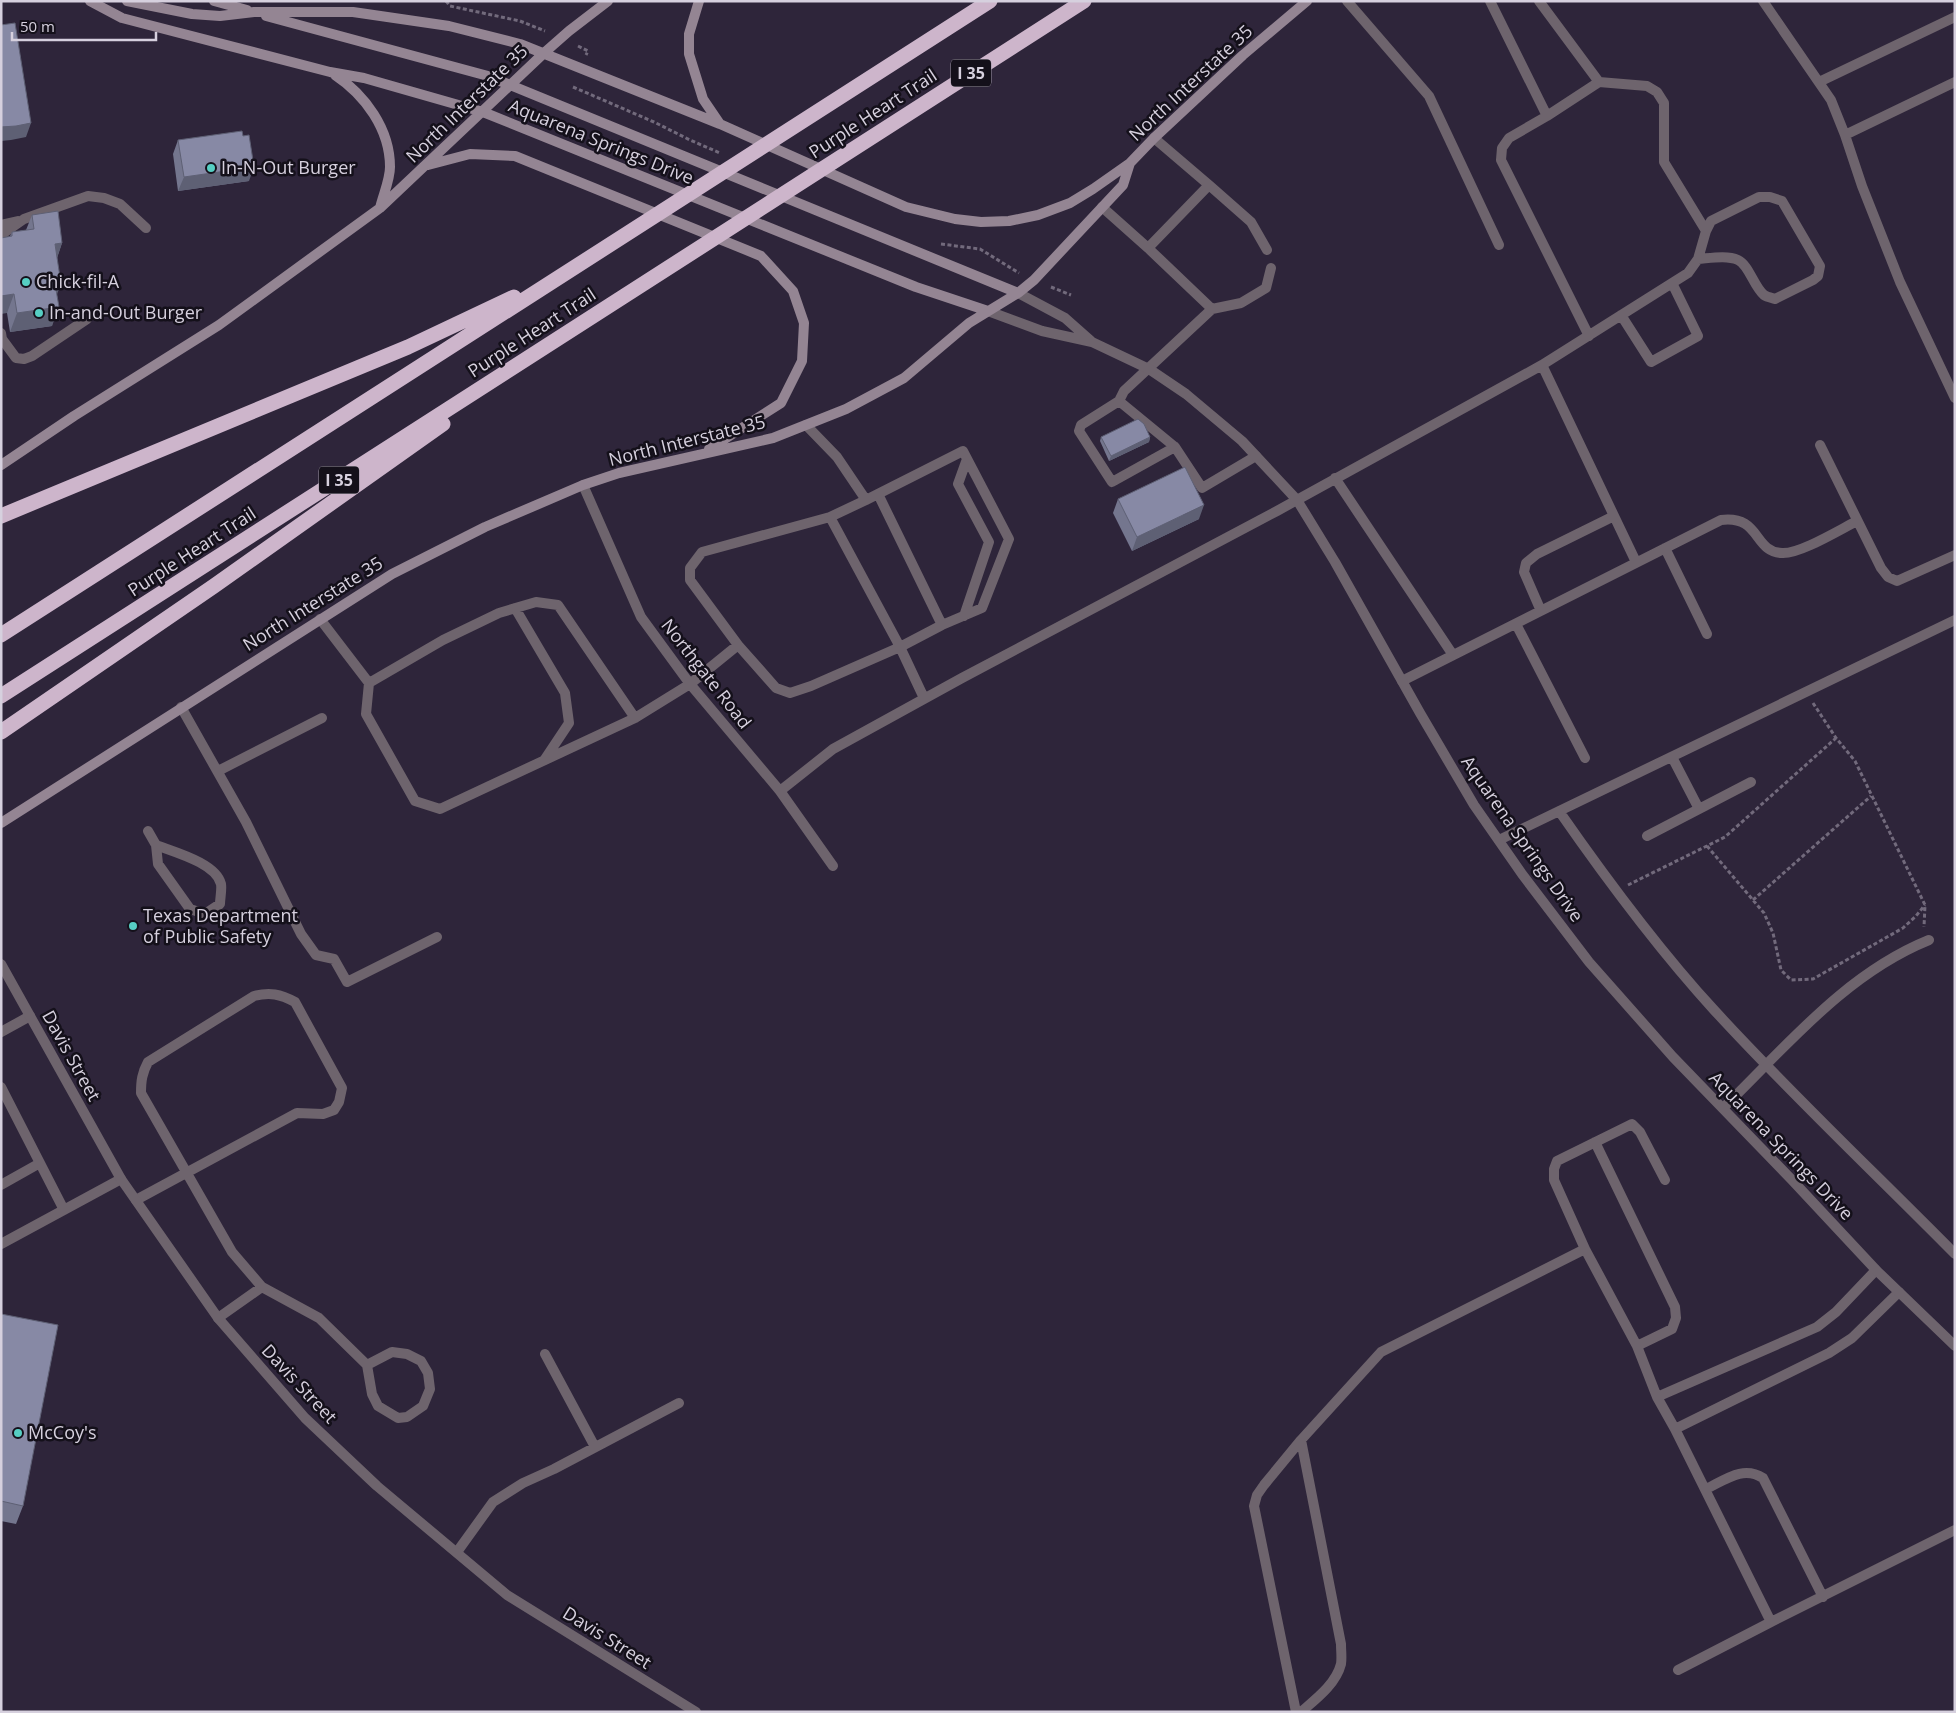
<svg xmlns="http://www.w3.org/2000/svg" width="1956" height="1713" viewBox="0 0 1956 1713" font-family="'Open Sans',sans-serif">
<style>
.lines{fill:none;stroke-linecap:round;stroke-linejoin:round}
.path{stroke:#726a7c;stroke-width:3;stroke-dasharray:4 2.5;stroke-linecap:butt}
.lane{stroke:#6e646d;stroke-width:10}
.street{stroke:#6e646d;stroke-width:10}
.secondary{stroke:#948593;stroke-width:10}
.highway{stroke:#cdb5cb;stroke-width:15}
.wall{fill:#74768e}
.shaded-wall{fill:#5e6074}
.building{fill:#8789a5;stroke:#5e6074}
.poi-dot{fill:#56cec3;stroke:#14101a;stroke-width:2}
.labels{text-anchor:middle;stroke-width:5;stroke-linejoin:round;paint-order:stroke}
.shield{fill:#14101a;stroke:#9c96a3;stroke-width:1}
.shield-label{font-size:16px;font-weight:bold;fill:#d6d0de}
.street-label{font-size:18px;fill:#d6d0de;stroke:#14101a}
.poi-label{font-size:18px;fill:#d6d0de;stroke:#14101a;text-anchor:start}
</style>
<rect width="100%" height="100%" fill="#2e253a"/>
<g class="lines">
<path class="path" d="M446 1 450 6 520 21 545 31
M578 46 588 51 586 55
M573 87 654 122 690 140 720 153
M941 244 980 249 1019 273
M1051 287 1071 295
M1813 703 1836 738 1855 761 1925 905 1924 927
M1707 846 1764 913 1773 933 1781 970 1791 980 1813 979 1903 928 1916 916 1925 905
M1628 885 1725 837 1836 738
M1753 900 1871 796"/>
<path class="lane" d="M1347 1 1429 96 1499 245
M1490 1 1547 116
M1539 1 1599 82 1547 116 1509 138 1502 148 1501 160 1589 336
M1763 1 1831 100 1845 135 1862 186 1900 282 1955 398
M1599 82 1647 86 1657 92 1664 103V162L1706 231
M1819 82 1955 17
M1845 135 1955 82
M1209 185 1251 222 1267 250
M1102 207 1148 248 1209 185 1154 138
M1 225 18 221
M1 235 24 219 88 196 104 198 120 204 146 228
M1148 248 1212 309 1241 303 1266 288 1271 268
M1212 309 1124 391 1119 401 1081 425 1079 431 1112 482 1175 447 1202 488 1256 456
M1621 315 1651 362 1698 336 1672 283
M1 333 2 339 16 358 24 359 32 356 87 319
M1542 365 1636 562
M1119 401 1175 447
M806 425 837 457 866 500 830 517 702 552 690 568V580L738 645 776 688 790 693 811 686 900 647 942 625 982 608 1009 539 963 451 866 500
M1820 445 1881 568 1888 577 1897 581 1955 555
M1335 478 1453 655
M583 485 641 617 690 684 780 791 833 866
M878 494 942 625
M830 517 900 647 924 698
M1665 548 1707 634
M515 608 565 693 569 723 545 759
M1541 611 1524 572 1526 563 1537 554 1614 516
M964 616 989 542 958 484 967 459
M320 619 369 683 443 640 499 613 536 602 558 605 635 718 440 809 415 801 366 714 369 683
M1516 624 1585 758
M1402 681 1721 520C1761 515 1753 552 1782 553 1800 554 1839 530 1857 521
M181 707 246 822 301 934 316 955 334 959 347 982 437 937
M635 718 690 684 738 645
M1672 757 1699 809
M218 771 322 718
M780 791 833 749 962 678 1277 511 1542 365 1688 273 1698 259 1706 231 1711 221 1759 197H1770L1782 201 1820 266 1818 276 1813 280 1775 299C1772 298 1767 297 1764 295 1754 287 1749 265 1738 260 1727 255 1711 258 1698 259
M1559 811C1607 880 1658 949 1715 1011 1792 1095 1875 1173 1955 1254
M148 831 156 845 158 864 190 909 205 914 220 904C220 898 222 890 221 884 216 863 174 852 156 845
M1647 836 1751 782
M1499 840 1955 620
M1 1032 30 1016
M1 1087 64 1210
M1723 1108C1786 1047 1845 974 1929 940
M1595 1142 1675 1307 1676 1318 1672 1329 1637 1346
M1665 1180 1640 1132 1632 1124 1557 1161 1554 1169V1180L1585 1249 1637 1346 1657 1397 1675 1429 1771 1622 1955 1530
M1 1185 40 1163
M136 1200 297 1113 323 1114 334 1110 339 1102 342 1088 295 1002C280 994 270 992 254 996L148 1062C142 1073 141 1081 141 1093L232 1252 262 1287 218 1318
M1 1244 121 1179
M262 1287 319 1318 367 1365 372 1394 378 1406 398 1418 407 1417 423 1406 430 1389 428 1373 421 1361 407 1354 392 1352 367 1365
M545 1354 595 1447
M1657 1397 1817 1327 1836 1312 1876 1270
M1675 1429 1829 1353 1852 1338 1899 1292
M1301 1440 1341 1644C1341 1651 1342 1658 1341 1664 1336 1684 1316 1699 1301 1712
M1706 1489C1725 1480 1743 1465 1763 1478L1823 1597
M457 1552 493 1502 523 1483 554 1469 679 1403
M1678 1670 1771 1622
M1296 1712 1254 1506 1257 1495 1264 1485 1301 1440 1381 1352 1585 1249"/>
<path class="street" d="M1018 293 1065 318 1091 341
M988 311 1042 331 1092 342 1149 369 1186 394 1242 441 1256 456 1297 500 1335 562 1420 713 1474 805 1522 874 1589 962 1673 1057 1792 1180 1876 1270 1955 1346
M1 964 121 1179 218 1318 305 1418 377 1486 507 1595 696 1712"/>
<path class="secondary" d="M90 1 122 18 330 72 364 78 483 112 916 287 988 311
M127 1 192 14 220 16 254 12H353L449 26 520 44 720 124 906 207 955 219 981 222 1009 221 1038 215 1070 203 1093 189 1130 163
M214 1 247 10
M699 1 689 34V54L703 99 720 124
M266 16 488 76 1018 293
M335 75C365 95 390 129 390 167 390 180 383 195 380 208
M428 165 470 154 515 156 761 256 793 291 804 323 802 361 781 403 709 449
M1 465 74 416 219 325 380 208 544 53 569 31 608 1
M1 823 392 574 485 527 583 485 619 473 773 438 846 409 904 378 969 323 1018 293 1034 280 1123 185 1130 163 1154 138 1243 55 1307 1"/>
<path class="highway" d="M1 516 408 347 514 297
M1 635 990 1
M1 696 1084 1
M1 732 214 586 443 424"/>
</g>
<path class="wall" d="M178 140 249 181 178 191 173 154Z
M32 215 62 243 57 258V294L52 326 10 332 7 313 10 236 12 232 26 230Z
M1101 437H1150L1149 442 1109 461 1100 441Z
M1118 499 1199 519 1132 551 1113 513Z
M1 1314 23 1506 16 1524 1 1521Z"/>
<path class="shaded-wall" d="M31 123 26 137 11 140 1 141V127Z
M254 167 249 181 178 191 184 177Z
M62 243 56 261 55 244Z
M55 284H61L54 302Z
M14 294 7 313 1 314V296Z
M59 307 52 326 10 332 17 313Z
M1150 437 1149 442 1109 461 1111 456Z
M1204 505 1199 519 1132 551 1137 537Z"/>
<path class="building" d="M15 23 31 123 16 126 1 127V25Z
M242 131 243 136 249 135 254 167 184 177 178 140Z
M58 211 62 243 55 244 61 284H55L59 307 17 313 14 294 1 296V238L12 236V232L34 229 32 215Z
M1138 419 1144 424 1150 437 1111 456 1101 437Z
M1185 467 1204 505 1137 537 1118 499Z
M1 1314 58 1325 23 1506 1 1501Z"/>
<g class="poi-dot">
<circle cx="211" cy="168" r="5"/>
<circle cx="26" cy="282" r="5"/>
<circle cx="39" cy="313" r="5"/>
<circle cx="133" cy="926" r="5"/>
<circle cx="18" cy="1433" r="5"/>
</g>
<g class="labels">
<g class="shield">
<rect x="951" y="59.5" width="40" height="27" rx="4"/>
<rect x="319" y="466.5" width="40" height="27" rx="4"/>
</g>
<g class="shield-label">
<text x="971" y="79">I 35</text>
<text x="339" y="486">I 35</text>
</g>
<g class="street-label">
<text transform="translate(1191 83) rotate(-43)" y="6">North Interstate 35</text>
<text transform="translate(467 104) rotate(-44)" y="6">North Interstate 35</text>
<text transform="translate(873 114) rotate(-33)" y="6">Purple Heart Trail</text>
<text transform="translate(601 142) rotate(22)" y="6">Aquarena Springs Drive</text>
<text transform="translate(532 333) rotate(-33)" y="6">Purple Heart Trail</text>
<text transform="translate(687 441) rotate(-14)" y="6">North Interstate 35</text>
<text transform="translate(192 552) rotate(-33)" y="6">Purple Heart Trail</text>
<text transform="translate(313 604) rotate(-32)" y="6">North Interstate 35</text>
<text transform="translate(706 674) rotate(52)" y="6">Northgate Road</text>
<text transform="translate(1522 839) rotate(55)" y="6">Aquarena Springs Drive</text>
<text transform="translate(71 1056) rotate(61)" y="6">Davis Street</text>
<text transform="translate(1781 1146) rotate(46)" y="6">Aquarena Springs Drive</text>
<text transform="translate(299 1384) rotate(47)" y="6">Davis Street</text>
<text transform="translate(607 1638) rotate(32)" y="6">Davis Street</text>
</g>
<g class="poi-label">
<text x="221" y="174">In-N-Out Burger</text>
<text x="36" y="288">Chick-fil-A</text>
<text x="49" y="319">In-and-Out Burger</text>
<text x="143" y="922">Texas Department<tspan x="143" dy="21">of Public Safety</tspan></text>
<text x="28" y="1439">McCoy's</text>
</g>
</g>
<rect width="1956" height="1713" fill="none" stroke="#d6d0de" stroke-width="5"/>
<path d="M12 32v8h144v-8" fill="none" stroke="#d6d0de" stroke-width="2.5"/>
<text x="20" y="32" font-size="15" fill="#d6d0de" stroke="#14101a" stroke-width="4" paint-order="stroke">50 m</text>
</svg>
